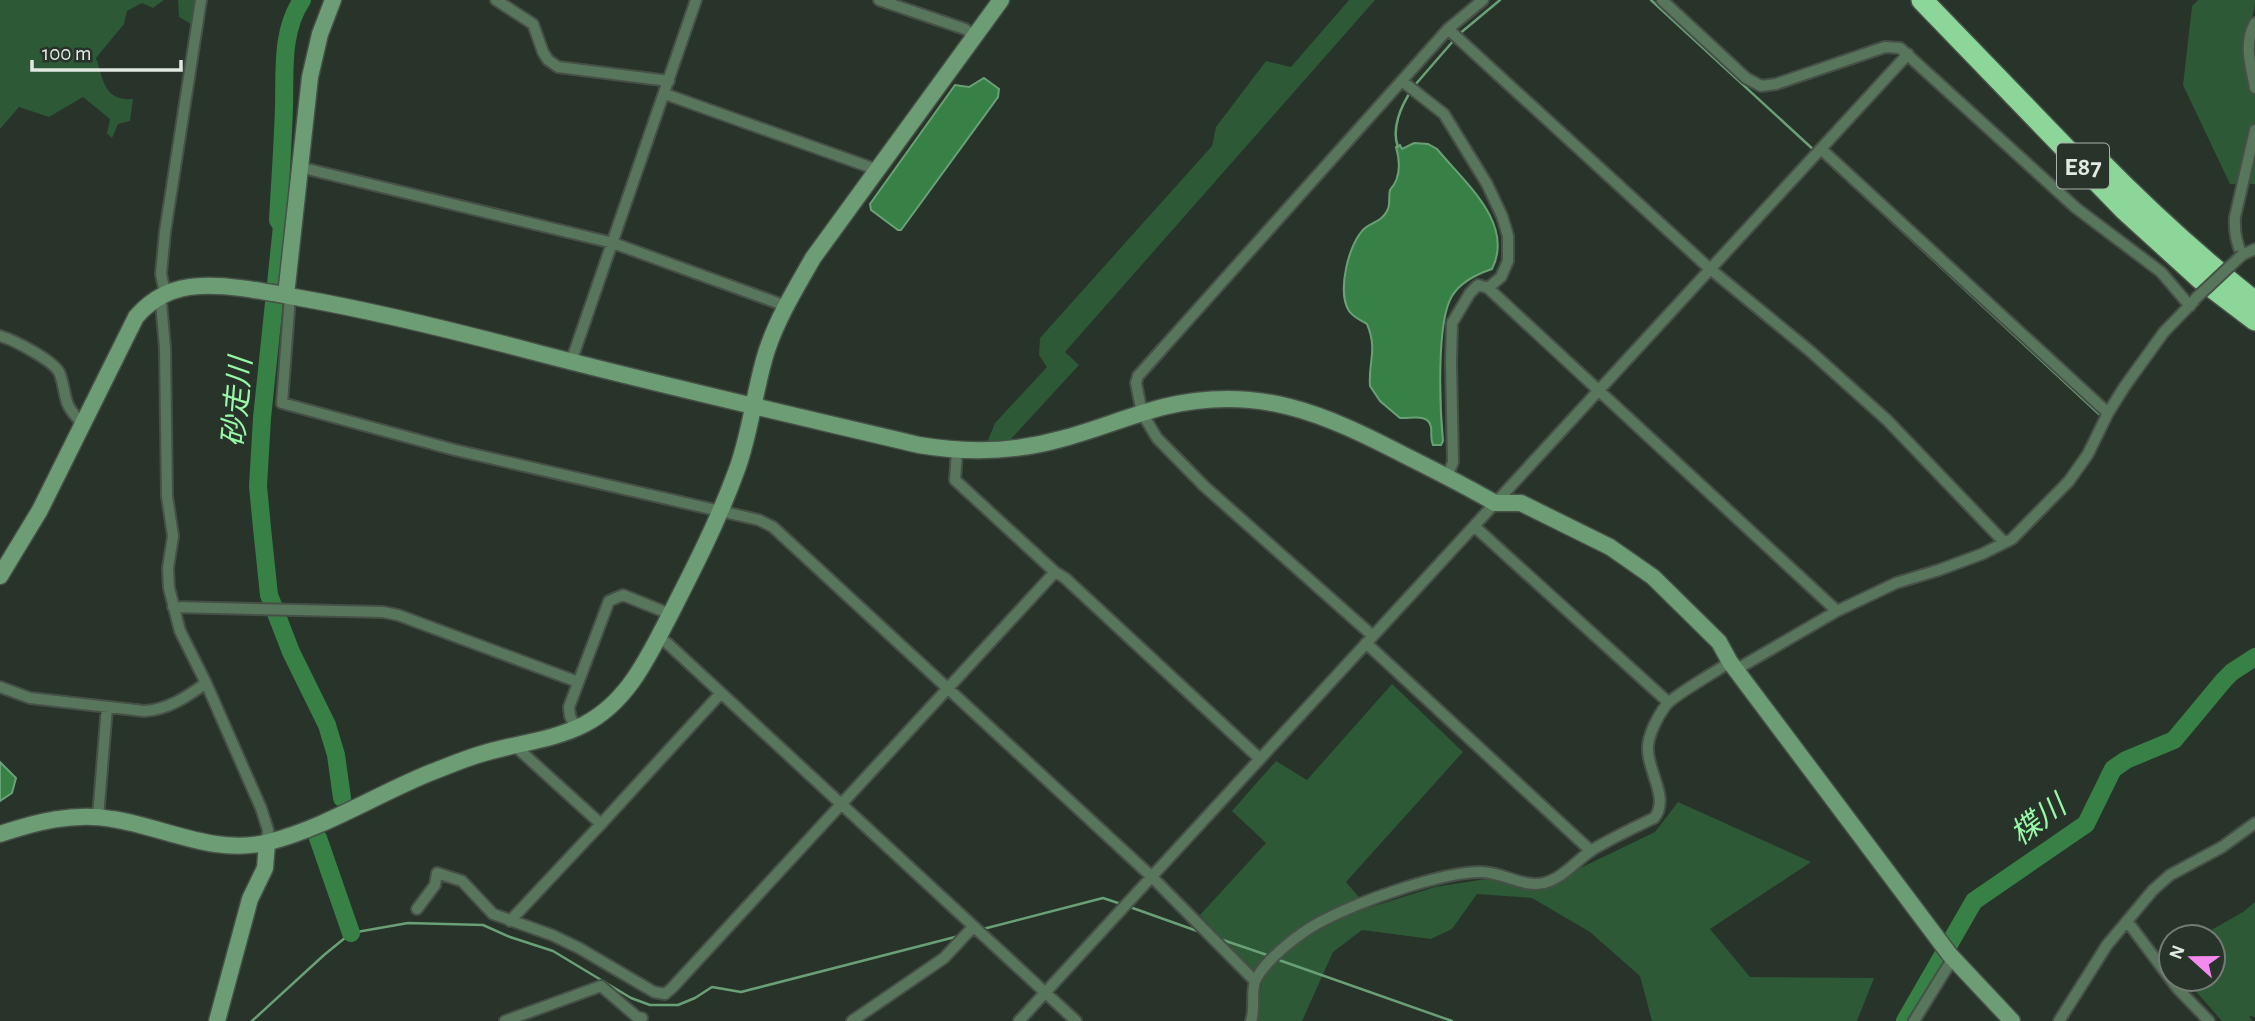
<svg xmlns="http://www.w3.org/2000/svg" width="2255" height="1021" viewBox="0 0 2255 1021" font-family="'Alegreya Sans','Noto Sans JP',sans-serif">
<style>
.green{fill:#2d5936}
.water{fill:#378147;stroke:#6aa076;stroke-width:2}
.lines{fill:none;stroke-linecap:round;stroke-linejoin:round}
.stream{stroke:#6aa076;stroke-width:2.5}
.river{stroke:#378147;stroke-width:18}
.street-casing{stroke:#465047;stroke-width:14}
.secondary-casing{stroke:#465047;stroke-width:19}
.highway-casing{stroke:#465047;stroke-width:24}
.street{stroke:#58765c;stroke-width:10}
.secondary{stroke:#6d9d75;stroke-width:16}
.highway{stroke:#8bd698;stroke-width:21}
.street-bridge-casing{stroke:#465047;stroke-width:14;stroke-linecap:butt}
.street-bridge{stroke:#58765c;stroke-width:10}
.labels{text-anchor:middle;stroke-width:7;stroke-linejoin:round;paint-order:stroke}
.shield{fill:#283329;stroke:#aab2ab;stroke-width:2}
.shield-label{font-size:26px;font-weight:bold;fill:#e2e9e3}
.water-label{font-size:30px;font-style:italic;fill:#97f9a8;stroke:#283329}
</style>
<rect width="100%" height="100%" fill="#283329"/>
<path class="green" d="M0 0H164L153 8 142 3 127 11 124 24 96 58C104 81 104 101 133 99L130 121 118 124 112 138 107 133 110 119 83 97 49 117 19 107 0 129Z
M178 0H196L193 25 179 17Z
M1349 0H1375L1065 352 1079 365 1011 439 987 443 995 423 1047 367 1039 355 1040 338 1212 146 1216 127 1266 61 1291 67Z
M2198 0H2255C2255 16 2247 27 2244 43 2241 55 2247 70 2248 82L2255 87V184H2230L2183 85 2192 6Z
M1392 684 1463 752 1346 882 1368 908 1435 887 1492 878 1541 887 1655 832 1678 802 1811 862 1710 929 1750 977 1874 978 1857 1021H1652L1640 976 1590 932 1532 898 1477 894 1452 929 1431 939 1362 930 1333 952 1302 1021H1254L1262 983 1200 915 1266 843 1232 811 1276 761 1307 780Z
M2255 902V1017L2249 1016 2252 1021H2222L2185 979H2213V937H2199L2243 912Z"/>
<path class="water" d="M984 78 999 89 998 97 901 230H898L871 210 870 204 955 85 969 87Z
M1414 143 1428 144 1437 149C1464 182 1515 223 1492 269 1477 274 1460 283 1452 296 1436 322 1440 410 1443 441L1441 445H1433C1430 438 1432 434 1431 427 1428 413 1411 419 1400 418L1380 401 1370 386C1368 362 1378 350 1367 324 1361 320 1354 318 1349 311 1337 292 1348 243 1365 228 1373 222 1382 221 1387 211 1391 204 1388 198 1390 190 1401 178 1400 161 1396 147L1400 145 1402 149Z
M0 762 16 778 12 793 0 801Z"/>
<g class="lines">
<path class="stream" d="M1651 0 1816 152
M1458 35 1500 0
M1415 85 1454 40
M1398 147C1391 129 1401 106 1411 91
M1821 156 2099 414
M1127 906 1200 932
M983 929 1103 898 1121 904
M1220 939 1270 956
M1276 959 1452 1021
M252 1021 324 955 351 933 408 923 483 925 510 937 553 951 631 998 650 1005H678L695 998 712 987 741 992 959 936"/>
<path class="river" d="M302 0C281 31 285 70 284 106 283 144 280 182 278 220L282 226 262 418 258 486 262 528 269 595 291 652 327 725 336 755 342 798
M318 838 351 933
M1905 1021 1974 901 2086 824 2113 769 2126 760 2174 740 2224 680 2232 672 2255 657"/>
<g class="street-casing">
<path id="street" d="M496 0 533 24 543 52 548 60 558 67 669 81
M879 0 965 29 975 36
M1662 0 1746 78 1761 86 1776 84 1885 47 1900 48 2076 208 2161 272 2190 306
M2255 23C2243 44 2251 66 2255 88
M1448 29 1709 268 1810 351 1887 420 2004 542
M1402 81 1444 114 1487 184 1502 216 1508 236V261L1501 277 1488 288
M665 94 878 170
M2255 130 2235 217C2234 231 2236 242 2242 255L2255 249
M1821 149 2108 413
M299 167 613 243 786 306
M165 293 161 274 165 232 201 0
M290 296 282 403 455 450 759 520 773 527 1151 876 1255 981
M158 297 161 302 165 348 167 496 173 536 168 568 169 588 180 631 206 683 261 808 268 830 267 843
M0 336C14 340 55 361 60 374 68 398 61 402 82 423
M571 362 696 0
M957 450 955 480 1055 572 1065 578 1259 758
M1447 477 1453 462 1451 363 1452 323 1470 293 1478 285 1488 288 1837 611
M1474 526 1668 702
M173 607 383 612 398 615 578 682
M1373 636 1204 486 1157 438 1142 413 1136 383 1138 376 1448 29 1483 0
M658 638 667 643 1076 1021
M1366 643 1591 851
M1737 669 1837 611 1896 583 1939 570 1982 554 2012 539 2069 481 2088 454 2108 413 2125 386 2164 332 2194 301
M0 687 30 698 144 711C168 710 188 696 206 683
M576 728 570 716 569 707 609 601 623 595 670 614
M515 746 601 824 721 693
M98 817 107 707
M417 909 435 885 437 873 462 881 493 914 552 935 579 948 654 992 665 994 672 988 1055 572
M510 921 601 824
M2127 921 2178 989 2209 1021
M505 1021 601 986 637 1017 642 1018
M852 1021 944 958 973 927
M1019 1021 1908 54
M1251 1021C1256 1008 1250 991 1256 979 1268 957 1302 931 1324 920 1361 901 1440 872 1481 872 1502 872 1524 888 1544 883 1562 879 1577 860 1592 850 1612 838 1633 828 1654 818 1670 799 1648 772 1648 750 1647 736 1658 716 1666 705 1674 695 1717 671 1730 662
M1914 1021 1953 958
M2059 1021 2107 945 2153 890 2170 875 2222 847 2255 823"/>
</g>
<g class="secondary-casing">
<path id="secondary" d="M286 295 310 77 320 34 333 0
M0 576 40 510 136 317C153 297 174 287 200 286 230 284 271 293 300 298 380 312 459 332 538 353 664 386 792 415 919 445 966 453 1015 452 1061 439 1096 430 1128 416 1163 407 1258 384 1323 413 1406 456 1436 471 1466 486 1495 503H1521L1610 547 1653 577 1719 642 1730 662 1950 955 2012 1021
M0 834C36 822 74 812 112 819 165 827 214 856 269 842 327 827 377 794 432 772 448 766 464 759 481 754 516 743 552 741 585 724 629 701 649 655 671 613 695 566 718 521 736 472 751 433 754 390 767 350 778 317 796 288 813 258L1001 0
M217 1021 250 899 265 868 267 843"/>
</g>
<g class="highway-casing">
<path id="highway" d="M1922 0 2124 209 2201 279 2255 320
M2095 157C2146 209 2198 257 2255 302"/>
</g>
<use href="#street" class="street"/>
<use href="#secondary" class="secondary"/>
<use href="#highway" class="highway"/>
<g class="street-bridge-casing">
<path id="street-bridge" d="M2195 299 2242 255"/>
</g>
<use href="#street-bridge" class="street-bridge"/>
</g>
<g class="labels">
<rect class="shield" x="2057" y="143.5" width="52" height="45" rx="5"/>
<g class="shield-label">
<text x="2083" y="175">E87</text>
</g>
<g class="water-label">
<text transform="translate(237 402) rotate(-85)" y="10">砂走川</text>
<text transform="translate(2038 820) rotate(-37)" y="10">楪川</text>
</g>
</g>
<g transform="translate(2192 958) rotate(291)"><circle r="33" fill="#283329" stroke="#727c73" stroke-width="2"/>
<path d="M0-5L12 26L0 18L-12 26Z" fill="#f489f0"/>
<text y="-10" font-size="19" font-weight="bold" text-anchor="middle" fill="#e2e9e3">N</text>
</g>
<path d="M32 60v10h149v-10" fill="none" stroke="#e2e9e3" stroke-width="3.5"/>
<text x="42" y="60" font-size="21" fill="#e2e9e3" stroke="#283329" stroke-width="5" paint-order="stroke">100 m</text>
</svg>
